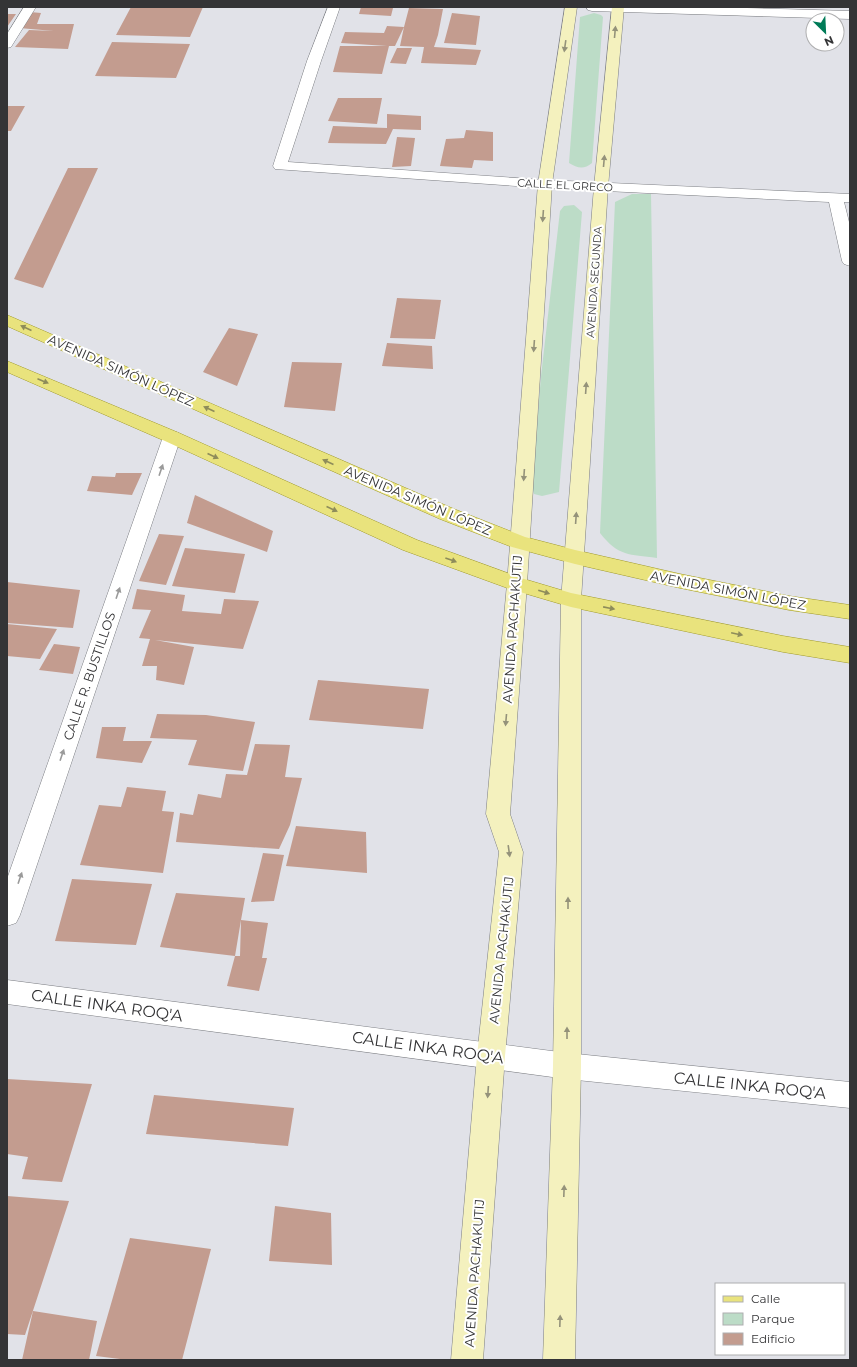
<svg xmlns="http://www.w3.org/2000/svg" width="857" height="1367" viewBox="0 0 857 1367" font-family="Montserrat,sans-serif">
<style>
.green{fill:#bcdcc7}
.building{fill:#c39c8f}
.lines{fill:none;stroke-linecap:round;stroke-linejoin:round}
.lane-casing{stroke:#7c7e83;stroke-width:1}
.street-casing{stroke:#7c7e83;stroke-width:1}
.secondary-casing{stroke:#7c7e83;stroke-width:1}
.primary-casing{stroke:#a09a2c;stroke-width:1}
.lane{fill:#fff;fill-rule:evenodd}
.street{fill:#fff;fill-rule:evenodd}
.secondary{fill:#f4f1be;fill-rule:evenodd}
.primary{fill:#e9e37d;fill-rule:evenodd}
.oneway{fill:#94927a}
.oneway2{fill:#8e8c5a}
.oneway3{fill:#9a9a9a}
.labels{text-anchor:middle;stroke-width:4;stroke-linejoin:round;paint-order:stroke}
.far-street-label{font-size:11px;fill:#343436;stroke:#fff}
.street-label{font-size:13px;fill:#343436;stroke:#fff}
.near-street-label{font-size:16px;fill:#343436;stroke:#fff}
</style>
<rect width="100%" height="100%" fill="#e1e2e8"/>
<path class="green" d="M594 13 601 15 603 17 592 163C584 170 577 168 569 163L580 17Z
M632 194H651L657 558C629 554 619 557 600 533L615 202Z
M574 205 582 212 559 492 542 496 534 494 532 487 541 376 560 211 564 206Z"/>
<path class="building" d="M131 7H203L190 37 116 35Z
M361 7H384L393 8 391 16 359 14Z
M409 8 443 9 438 35 434 47 481 50 476 65 421 63 424 47 400 46 404 27 395 46H389L382 74 333 72 340 46H387L341 43 345 32 384 33 387 26 404 27Z
M30 12 41 13 37 24H74L68 49 15 47 29 30 54 31 19 28Z
M452 13 480 16 476 45 444 43Z
M7 14H16L7 27Z
M112 42 190 44 176 78 95 76Z
M397 48H412L406 64 390 63Z
M338 98H382L377 124 328 121Z
M7 106H25L11 131H7Z
M387 114 421 116V130L393 129 386 144 328 143 333 126 387 128Z
M466 130 493 132V161L474 160 472 168 440 166 446 139 464 138Z
M397 137 415 138 411 166 392 167Z
M68 168H98L43 288 14 279Z
M397 298 441 300 435 339 390 338Z
M229 328 258 334 237 386 203 372Z
M387 343 432 346 433 369 382 366Z
M292 362 342 363 335 411 284 407Z
M116 473H142L132 495 87 491 92 476 115 477Z
M195 495 273 531 267 552 187 523Z
M159 534 184 536 166 585 139 581Z
M185 548 245 554 235 593 172 586Z
M7 582 80 590 73 628 7 623Z
M137 589 185 595 182 611 221 614 224 599 259 601 243 649 155 640 194 647 184 685 156 680 157 666H142L150 639 139 638 151 610 132 609Z
M7 624 57 629 40 659 7 656Z
M54 644 80 647 73 674 39 670Z
M318 680 429 689 423 729 309 720Z
M157 714 206 715 255 722 243 771 188 765 197 740 150 738Z
M102 727H126L123 741H152L142 763 96 758Z
M255 744 290 745 285 777 302 778 290 825 279 849 176 842 180 813 193 815 198 794 221 798 226 774 247 775Z
M127 787 166 791 162 811 174 812 163 873 80 865 99 805 121 807Z
M296 826 366 832 367 873 286 866Z
M263 853 284 855 274 901 251 902Z
M72 879 152 884 136 945 55 941Z
M176 893 245 898 241 920 268 923 262 958H267L259 991 227 986 235 956H240L241 920 235 956 160 947Z
M7 1079 92 1084 62 1182 22 1179 28 1157 7 1154Z
M154 1095 294 1108 288 1146 146 1134Z
M7 1196 69 1201 25 1335 7 1334Z
M275 1206 331 1213 332 1265 269 1261Z
M130 1238 211 1249 182 1360H128L96 1356Z
M33 1311 97 1321 89 1360H22Z"/>
<g class="lines">
<g class="lane-casing">
<path id="lane" d="M24 7H36L11 47 7 48V34Z"/>
</g>
<g class="street-casing">
<path id="street" d="M328 7H340L321 61 288 162 545 180 850 194V202H844L850 226V266L844 264 842 261 829 202 545 188 275 169 273 166 307 61Z
M586 7H711L850 11V19L592 11 588 10Z
M172 431 179 433 181 437 20 915 16 923 7 926V879L163 437 165 433Z
M7 980 567 1053 850 1082V1108L567 1079 7 1004Z"/>
</g>
<g class="secondary-casing">
<path id="secondary" d="M565 7H577L552 184 527 584 510 814 523 852 505 1056 483 1360H451L477 1056 499 852 486 814 507 584 538 184Z
M612 7H624L608 187 581 600V1066L575 1360H543L553 1066 561 600 594 187Z"/>
</g>
<g class="primary-casing">
<path id="primary" d="M7 315 454 509 525 537 575 550 680 574 789 596 850 605V619L789 610 680 588 575 564 512 547 440 519 7 326Z
M7 361 179 433 417 540 524 579 571 593 783 636 850 647V663L783 652 571 607 510 589 403 550 165 441 7 372Z"/>
</g>
<use href="#lane" class="lane"/>
<use href="#street" class="street"/>
<use href="#secondary" class="secondary"/>
<use href="#primary" class="primary"/>
</g>
<defs><path id="oneway-solid" d="M-6-.8H1V-3.2L6.5 0L1 3.2V.8H-6Z"/></defs>
<g class="oneway">
<use href="#oneway-solid" transform="translate(615 32) rotate(-85)"/>
<use href="#oneway-solid" transform="translate(565 46) rotate(98)"/>
<use href="#oneway-solid" transform="translate(604 161) rotate(-85)"/>
<use href="#oneway-solid" transform="translate(543 216) rotate(94)"/>
<use href="#oneway-solid" transform="translate(534 346) rotate(94)"/>
<use href="#oneway-solid" transform="translate(586 388) rotate(-86)"/>
<use href="#oneway-solid" transform="translate(524 475) rotate(94)"/>
<use href="#oneway-solid" transform="translate(576 518) rotate(-86)"/>
<use href="#oneway-solid" transform="translate(506 720) rotate(95)"/>
<use href="#oneway-solid" transform="translate(509 851) rotate(82)"/>
<use href="#oneway-solid" transform="translate(568 903) rotate(-90)"/>
<use href="#oneway-solid" transform="translate(567 1033) rotate(-90)"/>
<use href="#oneway-solid" transform="translate(488 1092) rotate(94)"/>
<use href="#oneway-solid" transform="translate(564 1191) rotate(-88)"/>
<use href="#oneway-solid" transform="translate(560 1321) rotate(-88)"/>
</g>
<g class="oneway2">
<use href="#oneway-solid" transform="translate(26 328) rotate(-156)"/>
<use href="#oneway-solid" transform="translate(43 381) rotate(23)"/>
<use href="#oneway-solid" transform="translate(209 409) rotate(-156)"/>
<use href="#oneway-solid" transform="translate(213 456) rotate(24)"/>
<use href="#oneway-solid" transform="translate(328 462) rotate(-156)"/>
<use href="#oneway-solid" transform="translate(332 509) rotate(24)"/>
<use href="#oneway-solid" transform="translate(451 560) rotate(20)"/>
<use href="#oneway-solid" transform="translate(544 592) rotate(17)"/>
<use href="#oneway-solid" transform="translate(609 608) rotate(11)"/>
<use href="#oneway-solid" transform="translate(737 634) rotate(12)"/>
</g>
<g class="oneway3">
<use href="#oneway-solid" transform="translate(161 470) rotate(-71)"/>
<use href="#oneway-solid" transform="translate(118 593) rotate(-71)"/>
<use href="#oneway-solid" transform="translate(62 755) rotate(-71)"/>
<use href="#oneway-solid" transform="translate(20 878) rotate(-71)"/>
</g>
<g class="labels">
<g class="far-street-label">
<text transform="translate(565 185) rotate(3)" y="4">CALLE EL GRECO</text>
<text transform="translate(594 282) rotate(-86)" y="4">AVENIDA SEGUNDA</text>
</g>
<g class="street-label">
<text transform="translate(121 370) rotate(24)" y="5">AVENIDA SIMÓN LÓPEZ</text>
<text transform="translate(418 500) rotate(23)" y="5">AVENIDA SIMÓN LÓPEZ</text>
<text transform="translate(728 590) rotate(11)" y="5">AVENIDA SIMÓN LÓPEZ</text>
<text transform="translate(512 629) rotate(-86)" y="5">AVENIDA PACHAKUTIJ</text>
<text transform="translate(89 676) rotate(-71)" y="5">CALLE R. BUSTILLOS</text>
<text transform="translate(501 950) rotate(-84)" y="5">AVENIDA PACHAKUTIJ</text>
<text transform="translate(474 1273) rotate(-86)" y="5">AVENIDA PACHAKUTIJ</text>
</g>
<g class="near-street-label">
<text transform="translate(107 1005) rotate(8)" y="6">CALLE INKA ROQ'A</text>
<text transform="translate(428 1047) rotate(8)" y="6">CALLE INKA ROQ'A</text>
<text transform="translate(750 1085) rotate(6)" y="6">CALLE INKA ROQ'A</text>
</g>
</g>
<rect width="857" height="1367" fill="none" stroke="#343436" stroke-width="16"/>
<rect x="715" y="1283" width="130" height="72" fill="#ffffff" stroke="#aeaeaf"/>
<rect x="723" y="1296" width="20" height="6" fill="#e9e37d" stroke="#aeaeaf"/>
<text x="751" y="1303" font-size="12" fill="#343436">Calle</text>
<rect x="723" y="1313" width="20" height="12" fill="#bcdcc7" stroke="#aeaeaf"/>
<text x="751" y="1323" font-size="12" fill="#343436">Parque</text>
<rect x="723" y="1333" width="20" height="12" fill="#c39c8f" stroke="#aeaeaf"/>
<text x="751" y="1343" font-size="12" fill="#343436">Edificio</text>
<g transform="translate(825 32) rotate(156)"><circle r="19" fill="#ffffff" stroke="#aeaeaf"/>
<path d="M0-3L7 15L0 10L-7 15Z" fill="#007b58"/>
<text y="-6" font-size="11" font-weight="bold" text-anchor="middle" fill="#343436">N</text>
</g>
</svg>
